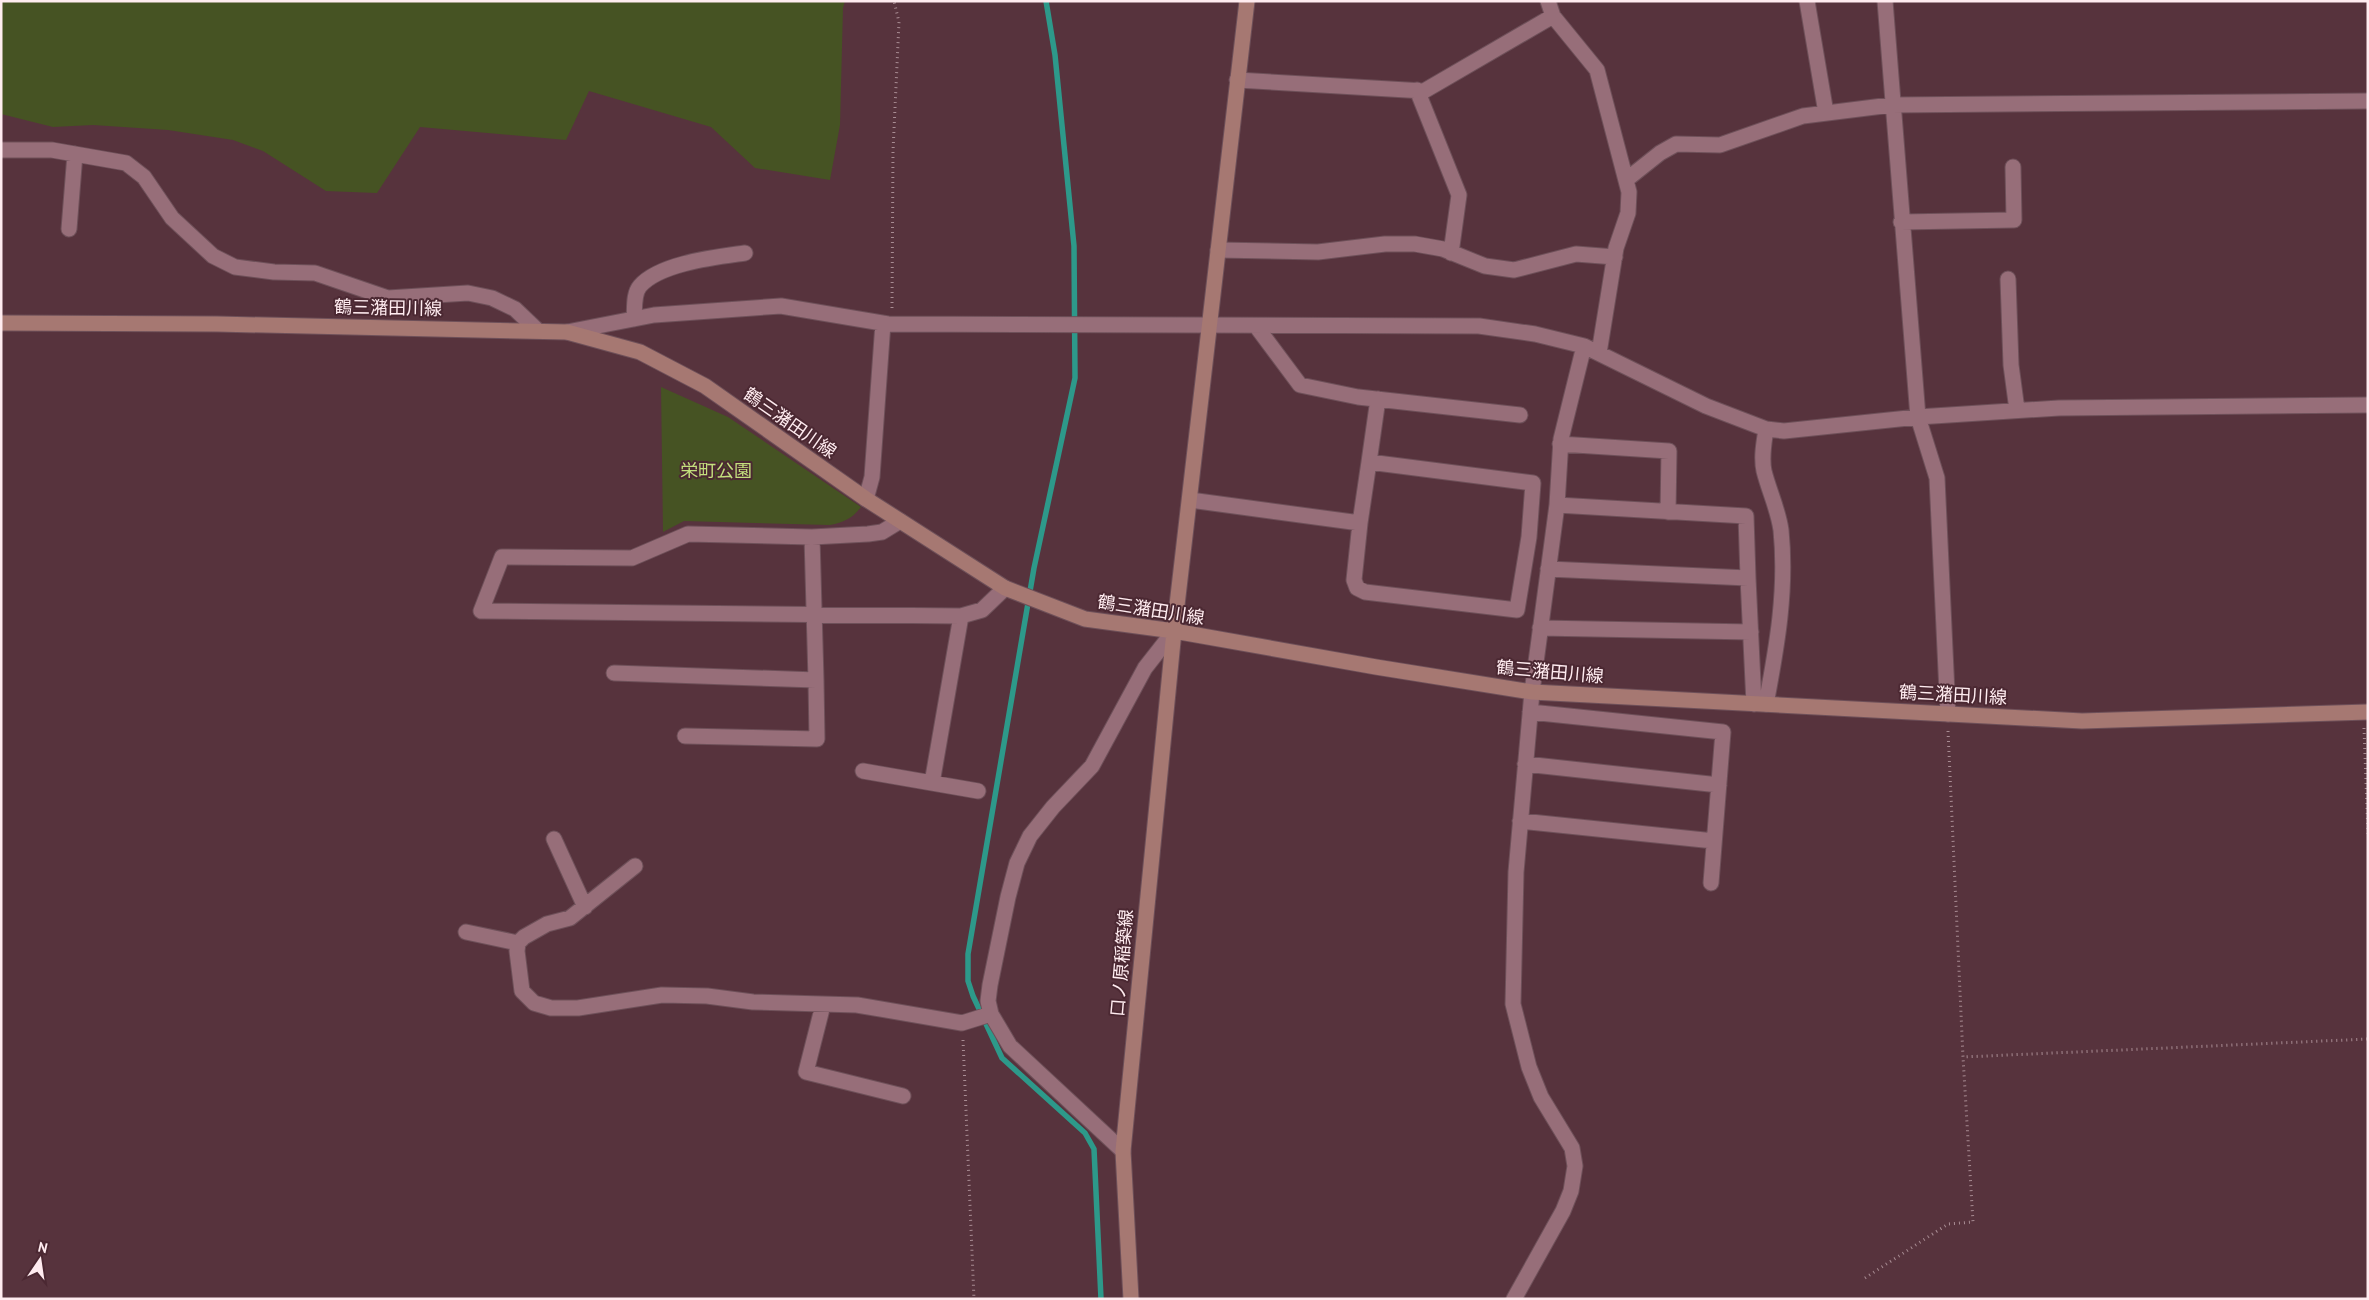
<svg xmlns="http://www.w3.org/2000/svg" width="2369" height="1300" viewBox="0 0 2369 1300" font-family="'PT Sans','Noto Sans JP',sans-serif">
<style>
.green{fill:#465323}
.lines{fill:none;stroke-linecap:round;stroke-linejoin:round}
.stream{stroke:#2d998a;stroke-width:5.5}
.street-casing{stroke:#6e5059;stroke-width:17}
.secondary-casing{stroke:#6e5059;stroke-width:17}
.path{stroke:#a88c93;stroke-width:3;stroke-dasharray:1 4;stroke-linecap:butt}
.street{stroke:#976e79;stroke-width:15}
.secondary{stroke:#a67872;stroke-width:15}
.labels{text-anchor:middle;stroke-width:4;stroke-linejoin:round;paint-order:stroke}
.street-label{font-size:18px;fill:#ffecf0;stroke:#4b2832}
.park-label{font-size:18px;fill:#c3df7d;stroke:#4b2832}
</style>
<rect width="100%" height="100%" fill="#57333d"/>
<path class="green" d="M1 1H845L843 8 840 125 830 180 755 168 711 127 589 91 566 140 420 127 377 193 326 191 263 151 233 140 168 130 93 125 53 127 1 114Z
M661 387 728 417 861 507C852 519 844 522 830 525L684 521 663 532Z"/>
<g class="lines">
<path class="stream" d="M1046 1 1055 55 1074 246 1075 378 1034 568 968 954V981L973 996 1002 1058 1085 1133 1094 1149 1101 1299"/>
<g class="street-casing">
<path id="street" d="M1548 1 1553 16
M1807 1 1826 113
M1885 1 1918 417 1937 478 1948 714
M1237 80 1424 91 1553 16 1597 70 1629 192 1628 213 1616 248 1599 353
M1417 90 1459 195 1451 253
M1 150H52L126 163 144 177 172 218 213 256 235 267 274 272 315 273 388 298 468 293 492 298 515 309 537 330
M1626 180 1660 153 1676 144 1720 145 1803 116 1891 105 2368 101
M1901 222 2014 220 2013 167
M69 229 75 154
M1218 250 1318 252 1385 244H1415L1443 249 1485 266 1514 270 1576 254 1615 257
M2008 279 2011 365 2017 410
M634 319C635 309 633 294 640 286 660 263 717 257 745 253
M1256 326 1300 385 1358 397 1520 415
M567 332 654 315 781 306 888 324 1479 326 1535 334 1584 346 1706 406 1766 429 1784 431 1918 417 2059 408 2368 405
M1766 429C1764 443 1761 457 1764 471 1769 491 1778 509 1781 530 1787 590 1777 646 1766 704
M1560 444 1669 451 1668 512
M1369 462 1378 399
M866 499 872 477 883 323
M1190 500 1360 523 1354 580 1357 588 1365 592 1517 610 1529 537 1533 483 1369 462 1360 523
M812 537 868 534 882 532 900 521
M1548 569 1748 578 1746 516 1557 505
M1748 578 1754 704
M1540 628 1751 632
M614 673 816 680 812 537 688 534 632 558 502 557 481 611 961 616 982 610 1005 588
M1530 712 1723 732 1711 883
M685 736 817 739 816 680
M1525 764 1719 785
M863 771 932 783 961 616
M932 783 978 791
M1520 821 1714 841
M554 839 585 907
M635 866 570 918 547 924 524 937 518 943 517 951 522 991 534 1003 551 1008H578L662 995 707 996 753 1002 857 1005 962 1023 991 1014 1010 1046 1123 1151
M466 932 518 943
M823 1005 806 1072 903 1096
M991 1014 988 1001 990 985 1008 897 1017 863 1030 836 1053 807 1092 766 1145 668 1174 631
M1514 1299 1563 1211 1571 1191 1575 1166 1572 1148 1541 1097 1529 1067 1513 1004 1516 872 1532 692 1557 505 1561 439 1584 346"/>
</g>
<g class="secondary-casing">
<path id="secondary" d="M1 323 217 324 567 332 640 352 705 386 866 499 1005 588 1085 619 1174 631 1376 667 1532 692 2082 721 2368 712
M1131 1299 1123 1151 1174 631 1247 1"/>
</g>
<path class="path" d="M892 308 893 151 899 22 894 1
M2364 728 2368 835
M1948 731 1963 1057 2368 1039
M963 1040 974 1299
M1865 1278 1948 1224 1973 1222 1963 1057"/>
<use href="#street" class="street"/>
<use href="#secondary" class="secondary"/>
</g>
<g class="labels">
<g class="street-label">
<text transform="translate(388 308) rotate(1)" y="6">鶴三潴田川線</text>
<text transform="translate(790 423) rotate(35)" y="6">鶴三潴田川線</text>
<text transform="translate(1151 610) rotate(9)" y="6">鶴三潴田川線</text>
<text transform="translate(1550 672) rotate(5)" y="6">鶴三潴田川線</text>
<text transform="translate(1953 695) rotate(3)" y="6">鶴三潴田川線</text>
<text transform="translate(1122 963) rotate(-85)" y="6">口ノ原稲築線</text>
</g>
<g class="park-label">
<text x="716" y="477">栄町公園</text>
</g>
</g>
<rect width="2369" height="1300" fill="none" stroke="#ffecf0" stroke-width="5"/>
<g transform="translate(40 1260) rotate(13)" stroke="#4b2832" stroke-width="4" paint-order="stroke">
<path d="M0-4L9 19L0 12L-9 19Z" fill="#ffecf0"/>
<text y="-8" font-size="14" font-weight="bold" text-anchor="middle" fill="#ffecf0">N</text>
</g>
</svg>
